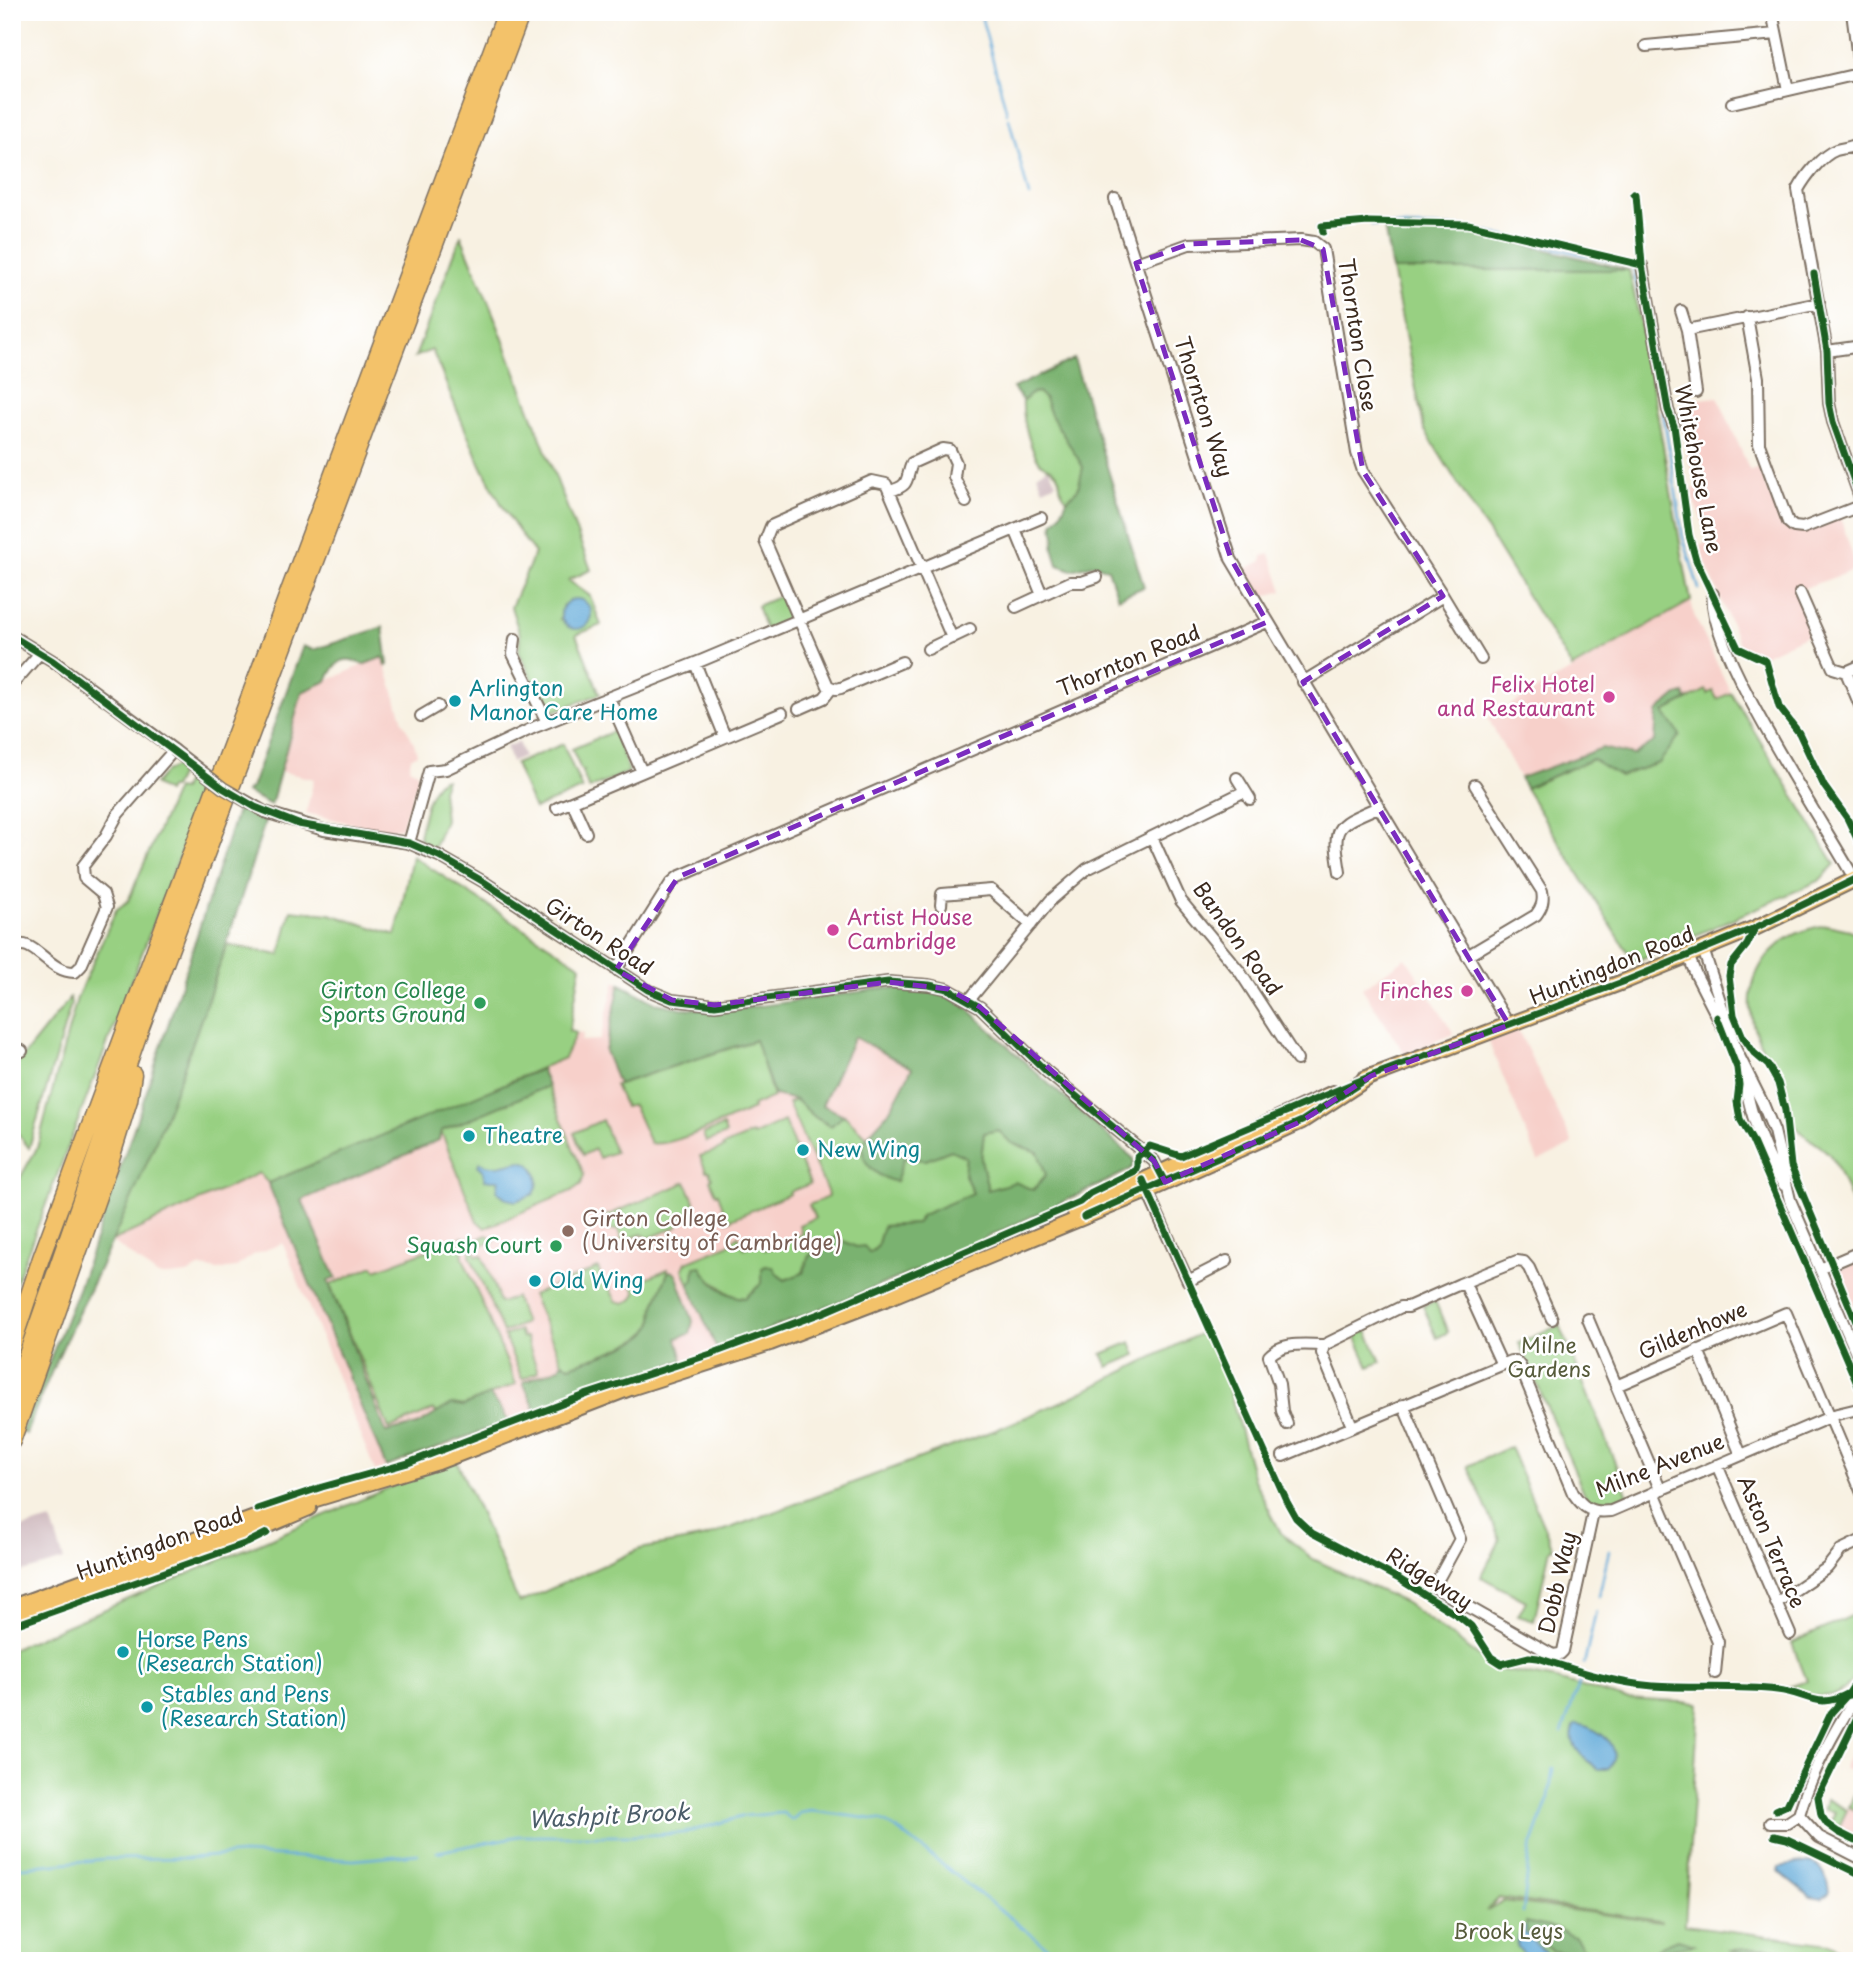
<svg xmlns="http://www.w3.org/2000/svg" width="1874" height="1973" viewBox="0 0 1874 1973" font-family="'Playpen Sans',sans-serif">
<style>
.built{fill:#f7d0ca}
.industrial{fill:#d2bec2}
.green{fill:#98d082;stroke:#6a7d50;stroke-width:2;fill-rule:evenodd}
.forest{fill:#7ab270;stroke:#5a6e47;stroke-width:2;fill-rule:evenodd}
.water{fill:#62aad9;stroke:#4e6a7c;stroke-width:2}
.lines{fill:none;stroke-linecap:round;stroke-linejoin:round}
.stream{stroke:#62aad9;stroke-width:2.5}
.minor-casing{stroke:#7d7063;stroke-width:14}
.major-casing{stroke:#7d7063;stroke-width:18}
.highway-casing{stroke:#7d7063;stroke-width:19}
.minor{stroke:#fff;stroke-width:10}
.major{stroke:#f3c26a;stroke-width:14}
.highway{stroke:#f3c26a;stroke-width:16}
.minor-bridge-casing{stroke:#7d7063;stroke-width:14;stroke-linecap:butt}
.minor-bridge{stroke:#fff;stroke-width:10}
.cycleway-casing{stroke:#fff;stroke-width:11}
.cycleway{stroke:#1b5e20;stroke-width:7}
.marked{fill:none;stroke:#7b2cbf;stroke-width:5;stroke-dasharray:14 9;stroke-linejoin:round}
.hotel-dot{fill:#d1479c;stroke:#fff;stroke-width:2.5}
.culture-dot{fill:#0f9aa8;stroke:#fff;stroke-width:2.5}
.leisure-dot{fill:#2e9e5b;stroke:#fff;stroke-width:2.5}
.education-dot{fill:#8d6e63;stroke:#fff;stroke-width:2.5}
.labels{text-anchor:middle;stroke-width:5;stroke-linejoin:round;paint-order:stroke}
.street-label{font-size:21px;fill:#3b2a1e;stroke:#fff}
.hotel-label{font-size:21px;fill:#b23c85;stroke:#fff;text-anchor:end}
.culture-label{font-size:21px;fill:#0d838f;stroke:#fff;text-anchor:start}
.leisure-label{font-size:21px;fill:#27864d;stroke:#fff;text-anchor:end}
.education-label{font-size:21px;fill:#785e54;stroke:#fff;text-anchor:start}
.park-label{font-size:21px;fill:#575c3c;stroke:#fff}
.water-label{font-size:23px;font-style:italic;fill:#4b5d69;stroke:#fff}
</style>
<rect width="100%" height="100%" fill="#fff"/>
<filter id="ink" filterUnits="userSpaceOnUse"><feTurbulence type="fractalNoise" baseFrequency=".0143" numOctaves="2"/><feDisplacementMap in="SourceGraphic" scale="14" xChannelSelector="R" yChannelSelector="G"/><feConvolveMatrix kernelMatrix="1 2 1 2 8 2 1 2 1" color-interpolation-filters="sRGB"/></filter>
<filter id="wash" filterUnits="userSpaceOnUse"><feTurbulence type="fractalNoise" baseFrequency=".00686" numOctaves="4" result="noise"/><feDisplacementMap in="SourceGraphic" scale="28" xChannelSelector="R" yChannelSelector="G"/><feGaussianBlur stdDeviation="1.57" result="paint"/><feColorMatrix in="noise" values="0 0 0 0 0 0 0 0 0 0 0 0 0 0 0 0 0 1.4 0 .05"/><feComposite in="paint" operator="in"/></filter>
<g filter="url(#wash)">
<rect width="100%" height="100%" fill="#f8f1e2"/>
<path class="built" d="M1718 397 1750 471 1759 468 1769 496 1774 498 1783 524 1793 531 1840 517 1857 569 1807 587 1797 593 1811 633 1764 655 1745 650 1740 646 1699 546 1710 541 1690 491 1699 486 1686 453 1692 450 1682 425 1691 400Z
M1270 554 1283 591 1254 599 1239 572 1262 561V556Z
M1691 601 1694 615 1731 693 1717 699 1708 694 1707 691 1659 763 1592 759 1525 788 1488 718Z
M383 656 403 722 414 743 417 754 411 758 409 768 417 772 418 780 401 828 386 831 306 813 314 779 279 771 302 692Z
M1406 958 1454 1034 1405 1054 1362 988Z
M615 981 656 1003 681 1008 731 1010 886 988 945 995 964 1005 1003 1039 1040 1076 1133 1158 1134 1165 1130 1170 1099 1185 911 1273 717 1350 536 1411 531 1410 440 1449 375 1471 283 1243 253 1255 235 1268 218 1270 201 1267 187 1274 170 1276H158L112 1241 259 1172 269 1183 541 1069 564 1058 576 1033 583 1034 581 1041 600 1040Z
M1518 1030 1573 1144 1538 1161 1488 1040Z
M1862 1262V1323L1839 1270Z
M1862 1731V1777L1843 1768Z
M1862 1780V1838L1839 1827Z"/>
<path class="industrial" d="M1049 468 1056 483 1043 489 1037 474Z
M518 742 524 757 511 762 506 747Z
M51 1520 64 1560 16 1574 12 1573V1531Z"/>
<path class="green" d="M461 236 495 318 591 570 568 580 590 596 601 625 576 635 600 694 552 712 548 711 519 652 520 635 511 607 535 553C487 495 462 419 432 350L415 357ZM581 600 585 603 560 619 563 605Z
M1392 270H1629C1654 379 1669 490 1691 601L1572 668 1424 429Z
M1038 392 1045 398 1051 415 1084 467 1078 489 1067 500C1056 486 1063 485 1057 474 1053 468 1049 469 1043 465 1030 454 1022 417 1023 401L1032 393Z
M784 594 791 611 787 622 766 630 757 606Z
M1706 690 1708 694 1713 691 1717 699 1731 693 1835 864 1819 881 1634 962 1525 788 1593 759 1620 776 1659 763 1664 712Z
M614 731 629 772 589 789 582 772 584 770H581L572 749Z
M563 744 582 789 534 809 515 764Z
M176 766 183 768 173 788H169L167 792 154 784 164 773Z
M190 773 206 786 12 1293V1257L15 1247 12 1243V1192L37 1148 77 998 116 910 128 901 176 789 182 790Z
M442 779H446L442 790 445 820 434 847 427 846 419 837C423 818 426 792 442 779Z
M412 856 581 966 569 1031 576 1033 564 1058 447 1109 268 1183 259 1173 112 1241 153 1149 227 945 280 955 291 910 330 914 396 935Z
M1827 925 1850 930 1862 937V1216C1846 1200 1844 1176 1832 1158 1823 1144 1806 1140 1796 1127 1785 1113 1785 1097 1779 1082 1771 1064 1760 1047 1754 1028 1740 974 1773 933 1827 925Z
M70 998 71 1004 29 1148 12 1126V1070Z
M756 1040 773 1097 752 1106 753 1109C731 1118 670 1148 650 1143L633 1105 625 1107 615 1085Z
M548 1086 584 1175 581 1184 571 1191 485 1228 477 1221 441 1131Z
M796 1100 816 1118 830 1126 844 1115 867 1137 864 1143 904 1158 926 1160 951 1150 966 1157 964 1173 973 1193 917 1224 883 1226 877 1247 869 1253C852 1245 824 1239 809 1256 806 1260 805 1268 803 1273L785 1280 766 1266 762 1268V1283L745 1298C726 1297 721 1284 705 1276L694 1279 689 1285 683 1269 686 1262 730 1244 738 1235 744 1248 761 1241 765 1250 802 1234 799 1225 815 1218 809 1205 828 1197 827 1191 788 1103Z
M602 1120 615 1152 599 1158 595 1149 583 1155 574 1133Z
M784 1121 810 1184 789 1192 790 1194 727 1221 718 1193 716 1194 710 1180 712 1178 709 1171H706L700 1156 724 1148 723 1146 752 1134 753 1136Z
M723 1126 726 1134 706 1142 703 1134Z
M999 1130 1011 1143 1038 1152 1046 1175 1033 1190 1000 1186 988 1191 981 1159 984 1133Z
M686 1182 696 1206 681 1219 677 1227 649 1238 642 1234 622 1241 618 1230H611L606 1216Z
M487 1235 495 1240 474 1249 477 1256 482 1255 497 1293 499 1302 501 1303 515 1297 525 1323 503 1333 470 1255C470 1242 477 1239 487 1235Z
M462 1237 467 1238 462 1247 463 1258 516 1384 463 1406 452 1404 437 1413 433 1410 389 1429 330 1285 373 1266 376 1270Z
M598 1268 604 1285 609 1287 616 1301 624 1303 632 1300 636 1293 632 1284 668 1269V1272C664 1284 658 1296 654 1309 653 1314 654 1320 652 1325 646 1343 588 1359 569 1366L562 1362 532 1295Z
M1435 1301 1448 1332 1437 1338 1423 1306Z
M1560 1325 1629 1498 1601 1509 1589 1504 1519 1343Z
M519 1330 522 1338 526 1337 538 1372 522 1379 504 1336Z
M1367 1330 1381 1362 1369 1367 1355 1335Z
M1205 1331 1229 1389 1254 1480 1281 1533 1313 1559 1406 1603 1496 1669 1557 1680 1625 1699 1699 1703 1685 1925 1830 1944 1859 1961H12V1649L456 1459 519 1603 640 1549 706 1537 996 1430 1070 1398ZM1499 1898 1661 1921V1922L1503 1901 1486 1911Z
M1131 1342 1136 1355 1108 1367 1102 1354Z
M1510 1447 1553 1548 1550 1549 1534 1621 1518 1616 1526 1601 1481 1577 1500 1540 1468 1466Z
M1862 1611C1862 1644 1866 1700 1816 1696 1807 1696 1798 1690 1789 1687L1807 1681 1792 1643Z
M1860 1783H1862V1814L1849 1807Z
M1826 1799 1847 1810 1838 1829 1830 1823 1835 1813 1824 1809Z"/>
<path class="forest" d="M1384 226 1466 230 1629 270H1392Z
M1074 359 1144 587 1118 598 1108 569 1095 564 1072 570 1058 565 1053 547 1055 537 1053 523 1060 515 1067 500 1078 489 1083 467 1051 415 1045 399 1038 392 1032 393 1023 401 1013 388Z
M383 627 388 665 386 666 383 657 363 665C343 653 335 663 327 681L302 692 271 805 246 792 251 788 303 646 313 650Z
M1684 693 1687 700 1664 712 1680 735 1659 763 1620 776 1592 759 1525 788 1520 778 1602 748 1633 755 1655 741 1657 712 1677 695Z
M238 808 265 822C231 932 196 1041 153 1148 114 1245 63 1337 26 1434L21 1432 78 1289 147 1090Z
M620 984 656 1003 681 1008 731 1010 886 988 918 989 945 995 964 1005 1040 1076 1133 1158 1134 1165 1130 1170 1099 1185 911 1273 717 1350 689 1285 694 1279 695 1267 701 1266C709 1282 726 1297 745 1298L762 1283V1268L766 1266 773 1267 778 1275 785 1280 803 1273 809 1256 828 1245 835 1237 856 1247 864 1246 870 1253 877 1247 883 1226 916 1224 922 1215 973 1193 964 1173 966 1157 951 1150 926 1160 904 1158 896 1182C876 1177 852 1158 868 1136 874 1127 883 1120 889 1111 898 1097 905 1082 912 1068L854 1037 822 1105 844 1115 831 1126 816 1118 796 1100 774 1095 755 1040 618 1084 605 1051ZM998 1130 1011 1143 1038 1152 1046 1175 1033 1190 1015 1182 988 1190 981 1159 984 1133Z
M541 1069 548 1086 441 1131 439 1140 302 1200 336 1278 328 1281 386 1432 417 1425 452 1404 463 1406 490 1395 509 1421 386 1467 268 1183Z
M671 1271 676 1274 693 1321 690 1334 677 1338 683 1360 536 1411 523 1382 559 1368 562 1362 569 1366C588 1360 647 1343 652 1325 654 1320 653 1314 654 1309 658 1296 664 1284 668 1272Z
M1526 1922 1557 1929 1575 1937 1589 1956 1552 1951 1526 1930Z
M1678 1939 1694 1944 1653 1953 1661 1946Z
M1767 1948 1781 1951 1775 1955C1760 1949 1748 1959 1730 1950Z"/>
<path class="water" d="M561 614a15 15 0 1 1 30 0a15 15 0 1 1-30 0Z
M520 1161C536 1163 542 1180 534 1194L516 1201 507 1199 497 1191 499 1180H485L483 1170 478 1165 480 1162C494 1170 504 1164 520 1161Z
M1576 1724C1596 1726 1627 1747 1609 1769H1598C1584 1759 1564 1743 1576 1724Z
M1809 1862C1823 1864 1828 1881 1829 1893L1822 1899 1811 1897 1778 1871 1779 1867Z
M1523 1931 1550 1957 1570 1961H1529L1517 1946 1519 1934Z"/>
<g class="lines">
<path class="stream" d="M980 12 1007 113
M1009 119 1029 196
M1372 225 1468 228 1633 266 1657 380
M1326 228H1340
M1316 229H1320
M1663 411 1683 537 1699 589
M1599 1596 1609 1551
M1584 1664 1596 1611
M1562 1733 1581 1678
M437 1852 519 1836H630L684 1833 744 1816 783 1813 792 1820 800 1813 811 1811 880 1820 897 1829 1065 1961
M12 1868 105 1859 188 1858 243 1854 354 1860 418 1854
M1523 1913 1530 1850 1549 1797 1553 1768
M1523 1931 1524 1927"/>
</g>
</g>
<g filter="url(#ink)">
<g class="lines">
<g class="minor-casing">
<path id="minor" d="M1772 12 1788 90
M1852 12 1862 90
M1646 46 1776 34
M1732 103 1858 74
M1862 141C1853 148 1847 147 1836 150 1822 155 1805 177 1798 190L1827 351 1829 403 1833 422 1862 503
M1854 147 1862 160
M1115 199 1231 559 1509 1025
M1136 263 1189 244 1301 240 1314 242 1323 249 1357 453 1363 471 1443 596 1303 682
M1642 265 1668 410 1674 426
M1681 311 1687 330 1696 392
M1747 317 1758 378 1759 444 1788 522 1794 527 1803 528 1862 505
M1687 330 1819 303
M1827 351 1862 346
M890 491C911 485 905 480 912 463L943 449 950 450 956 463 954 477 966 502
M1015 529 1042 595
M1800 593 1833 668 1846 672 1862 665
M1713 594C1704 644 1826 827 1855 880
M1443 596 1481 659
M1016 607 1070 582H1082L1097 577
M12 636 53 661 174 750 118 814 106 836 83 866 84 878 103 894 107 907 81 966 75 972C47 973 32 932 12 949
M515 639 513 654 547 722
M928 649 970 629
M902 662 841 688 836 689 828 686 765 541 771 526 872 481 886 484 952 638
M695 663 725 737
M1846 672 1862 710
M12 685 40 653
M609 698 642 772
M799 709 824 698 832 688
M421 716 438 706
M1237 778 1250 799
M572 802 586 833
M557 808 782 713
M265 812 324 830 409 843 439 856 484 882 648 990 672 1000 715 1005 888 982 929 985 948 989 980 1007 1046 1071 1154 1161 1162 1177
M1152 837 1181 901 1240 972 1297 1060
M409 843 429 771 446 769 535 727 703 660 1041 518
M1340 872C1332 824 1335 826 1378 807
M941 905 942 894 991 890 1031 925
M1703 949 1736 1050 1763 1104 1774 1131 1790 1200 1862 1366
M1688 955 1696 975 1725 1032
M1467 956 1536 915C1542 907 1544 901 1542 891L1475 785
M616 970 671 883 678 877 1267 622
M970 999 1051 900 1087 869 1245 791
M12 1046 22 1051
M1746 1076C1745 1106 1768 1160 1784 1185
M1145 1186 1188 1281 1227 1261
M1820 1269 1862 1251
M1460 1284 1517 1261 1524 1262 1529 1268 1552 1319
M1588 1319 1660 1489
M1698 1350 1741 1455
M1616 1386 1786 1313 1862 1493
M1403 1405 1460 1539 1436 1583 1437 1589 1553 1655 1560 1654 1563 1651 1593 1513
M1287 1424 1282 1411 1279 1384 1269 1356C1283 1341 1305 1345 1324 1345
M1352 1426 1322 1353 1324 1345 1401 1307H1408L1460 1284 1466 1286 1502 1365
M1283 1456 1511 1361H1516L1520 1366 1573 1493C1584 1509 1591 1513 1611 1511L1837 1414 1862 1408
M1717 1465 1790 1634
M1654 1492 1718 1642 1715 1673
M1776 1603 1827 1568 1841 1550 1862 1540
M1862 1688C1836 1727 1812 1769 1799 1815L1819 1837 1862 1859
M1770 1823H1787L1799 1815"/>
</g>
<g class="major-casing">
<path id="major" d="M1364 1079 1628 980 1755 928 1862 876
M1075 1212 1333 1093
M12 1607 260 1516 438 1462 630 1388 770 1343 885 1299 1147 1191 1302 1121 1371 1076
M12 1620 243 1536 309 1508"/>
</g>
<g class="highway-casing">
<path id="highway" d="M12 1346 41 1258 170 909 506 12
M12 1398 140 1030 522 12
M12 1441 110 1162 129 1100 133 1074"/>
</g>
<use href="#minor" class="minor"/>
<use href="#major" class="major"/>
<use href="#highway" class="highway"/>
<g class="minor-bridge-casing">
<path id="minor-bridge" d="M174 750 223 788 265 812"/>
</g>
<use href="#minor-bridge" class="minor-bridge"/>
<g class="cycleway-casing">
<path id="cycleway" d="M1634 193 1636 194 1642 265 1668 410 1674 426 1689 535 1696 560 1738 648 1766 661 1779 707 1799 733 1824 786 1847 818 1862 849
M1323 232 1322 226 1368 222 1468 224 1642 265
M1814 274 1827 351 1829 403 1833 422 1862 503
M12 636 53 661 223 788 255 807 298 824 409 843 439 856 484 882 648 990 672 1000 715 1005 888 982 929 985 948 989 980 1007 1046 1071 1154 1161 1165 1182
M1755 928 1747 945 1731 965 1729 976 1734 1015 1743 1037 1754 1053 1768 1065 1778 1083 1785 1110 1791 1166 1862 1336
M1717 1017 1737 1068 1739 1085 1737 1102 1740 1119 1752 1140 1862 1395
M1143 1180 1287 1502 1296 1518 1312 1533 1399 1579 1460 1617 1471 1626 1491 1657 1502 1664 1529 1657 1538 1658C1575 1670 1614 1683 1653 1686 1694 1689 1736 1685 1777 1690 1808 1693 1817 1711 1849 1693L1862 1702
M1084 1217 1302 1121 1371 1076 1628 980 1755 928 1862 876
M257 1509 322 1487 408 1463 588 1394 711 1354 824 1312 1080 1202 1090 1193 1135 1171 1137 1166V1157L1150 1146 1181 1156 1371 1076
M12 1626 247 1543 267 1533
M1862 1707 1818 1797 1821 1815 1827 1824 1838 1832 1862 1844
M1776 1810 1787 1805 1831 1713 1849 1693 1862 1673
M1774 1836 1787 1839 1862 1875"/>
</g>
<use href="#cycleway" class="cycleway"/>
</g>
</g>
<path class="marked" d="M1301 240 1323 249 1363 471 1443 596 1303 682 1509 1025 1371 1076 1302 1121 1165 1182 1154 1161 980 1007 948 989 888 982 715 1005 672 1000 616 970 678 877 1267 622 1231 559 1136 263 1189 244Z"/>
<g class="hotel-dot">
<circle cx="1609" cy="697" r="7"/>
<circle cx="833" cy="930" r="7"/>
<circle cx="1467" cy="991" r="7"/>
</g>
<g class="culture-dot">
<circle cx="455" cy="701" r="7"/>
<circle cx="469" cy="1136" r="7"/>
<circle cx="803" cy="1150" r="7"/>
<circle cx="535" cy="1281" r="7"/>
<circle cx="123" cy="1652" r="7"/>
<circle cx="147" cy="1707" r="7"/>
</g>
<g class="leisure-dot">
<circle cx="480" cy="1003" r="7"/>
<circle cx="556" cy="1246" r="7"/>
</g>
<circle class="education-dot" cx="568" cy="1231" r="7"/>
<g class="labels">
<g class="street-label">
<text transform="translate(1357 335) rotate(81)" y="7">Thornton Close</text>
<text transform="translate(1203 407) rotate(72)" y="7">Thornton Way</text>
<text transform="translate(1698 469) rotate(79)" y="7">Whitehouse Lane</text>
<text transform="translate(1129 661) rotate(-23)" y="7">Thornton Road</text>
<text transform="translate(599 937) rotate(33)" y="7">Girton Road</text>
<text transform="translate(1237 939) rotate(54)" y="7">Bandon Road</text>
<text transform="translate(1612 966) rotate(-22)" y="7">Huntingdon Road</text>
<text transform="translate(1693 1331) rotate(-23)" y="7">Gildenhowe</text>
<text transform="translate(1660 1466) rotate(-22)" y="7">Milne Avenue</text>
<text transform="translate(1771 1542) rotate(67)" y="7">Aston Terrace</text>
<text transform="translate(160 1544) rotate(-20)" y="7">Huntingdon Road</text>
<text transform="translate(1429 1579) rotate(32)" y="7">Ridgeway</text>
<text transform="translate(1558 1583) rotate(-77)" y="7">Dobb Way</text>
</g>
<g class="hotel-label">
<text x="1595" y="692">Felix Hotel<tspan x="1595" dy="24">and Restaurant</tspan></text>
<text x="847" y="925" text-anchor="start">Artist House<tspan x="847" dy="24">Cambridge</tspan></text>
<text x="1453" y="998">Finches</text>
</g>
<g class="culture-label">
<text x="469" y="696">Arlington<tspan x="469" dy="24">Manor Care Home</tspan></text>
<text x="483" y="1143">Theatre</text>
<text x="817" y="1157">New Wing</text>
<text x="549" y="1288">Old Wing</text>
<text x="137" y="1647">Horse Pens<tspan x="137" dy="24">(Research Station)</tspan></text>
<text x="161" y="1702">Stables and Pens<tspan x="161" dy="24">(Research Station)</tspan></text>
</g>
<g class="leisure-label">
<text x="466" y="998">Girton College<tspan x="466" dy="24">Sports Ground</tspan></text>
<text x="542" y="1253">Squash Court</text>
</g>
<g class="education-label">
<text x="582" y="1226">Girton College<tspan x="582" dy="24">(University of Cambridge)</tspan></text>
</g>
<g class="park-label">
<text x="1549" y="1353">Milne<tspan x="1549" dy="24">Gardens</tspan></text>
<text x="1508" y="1939">Brook Leys</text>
</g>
<g class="water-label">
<text transform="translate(609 1816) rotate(-3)" y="8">Washpit Brook</text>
</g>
</g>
<rect width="1874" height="1973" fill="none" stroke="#fff" stroke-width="42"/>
</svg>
